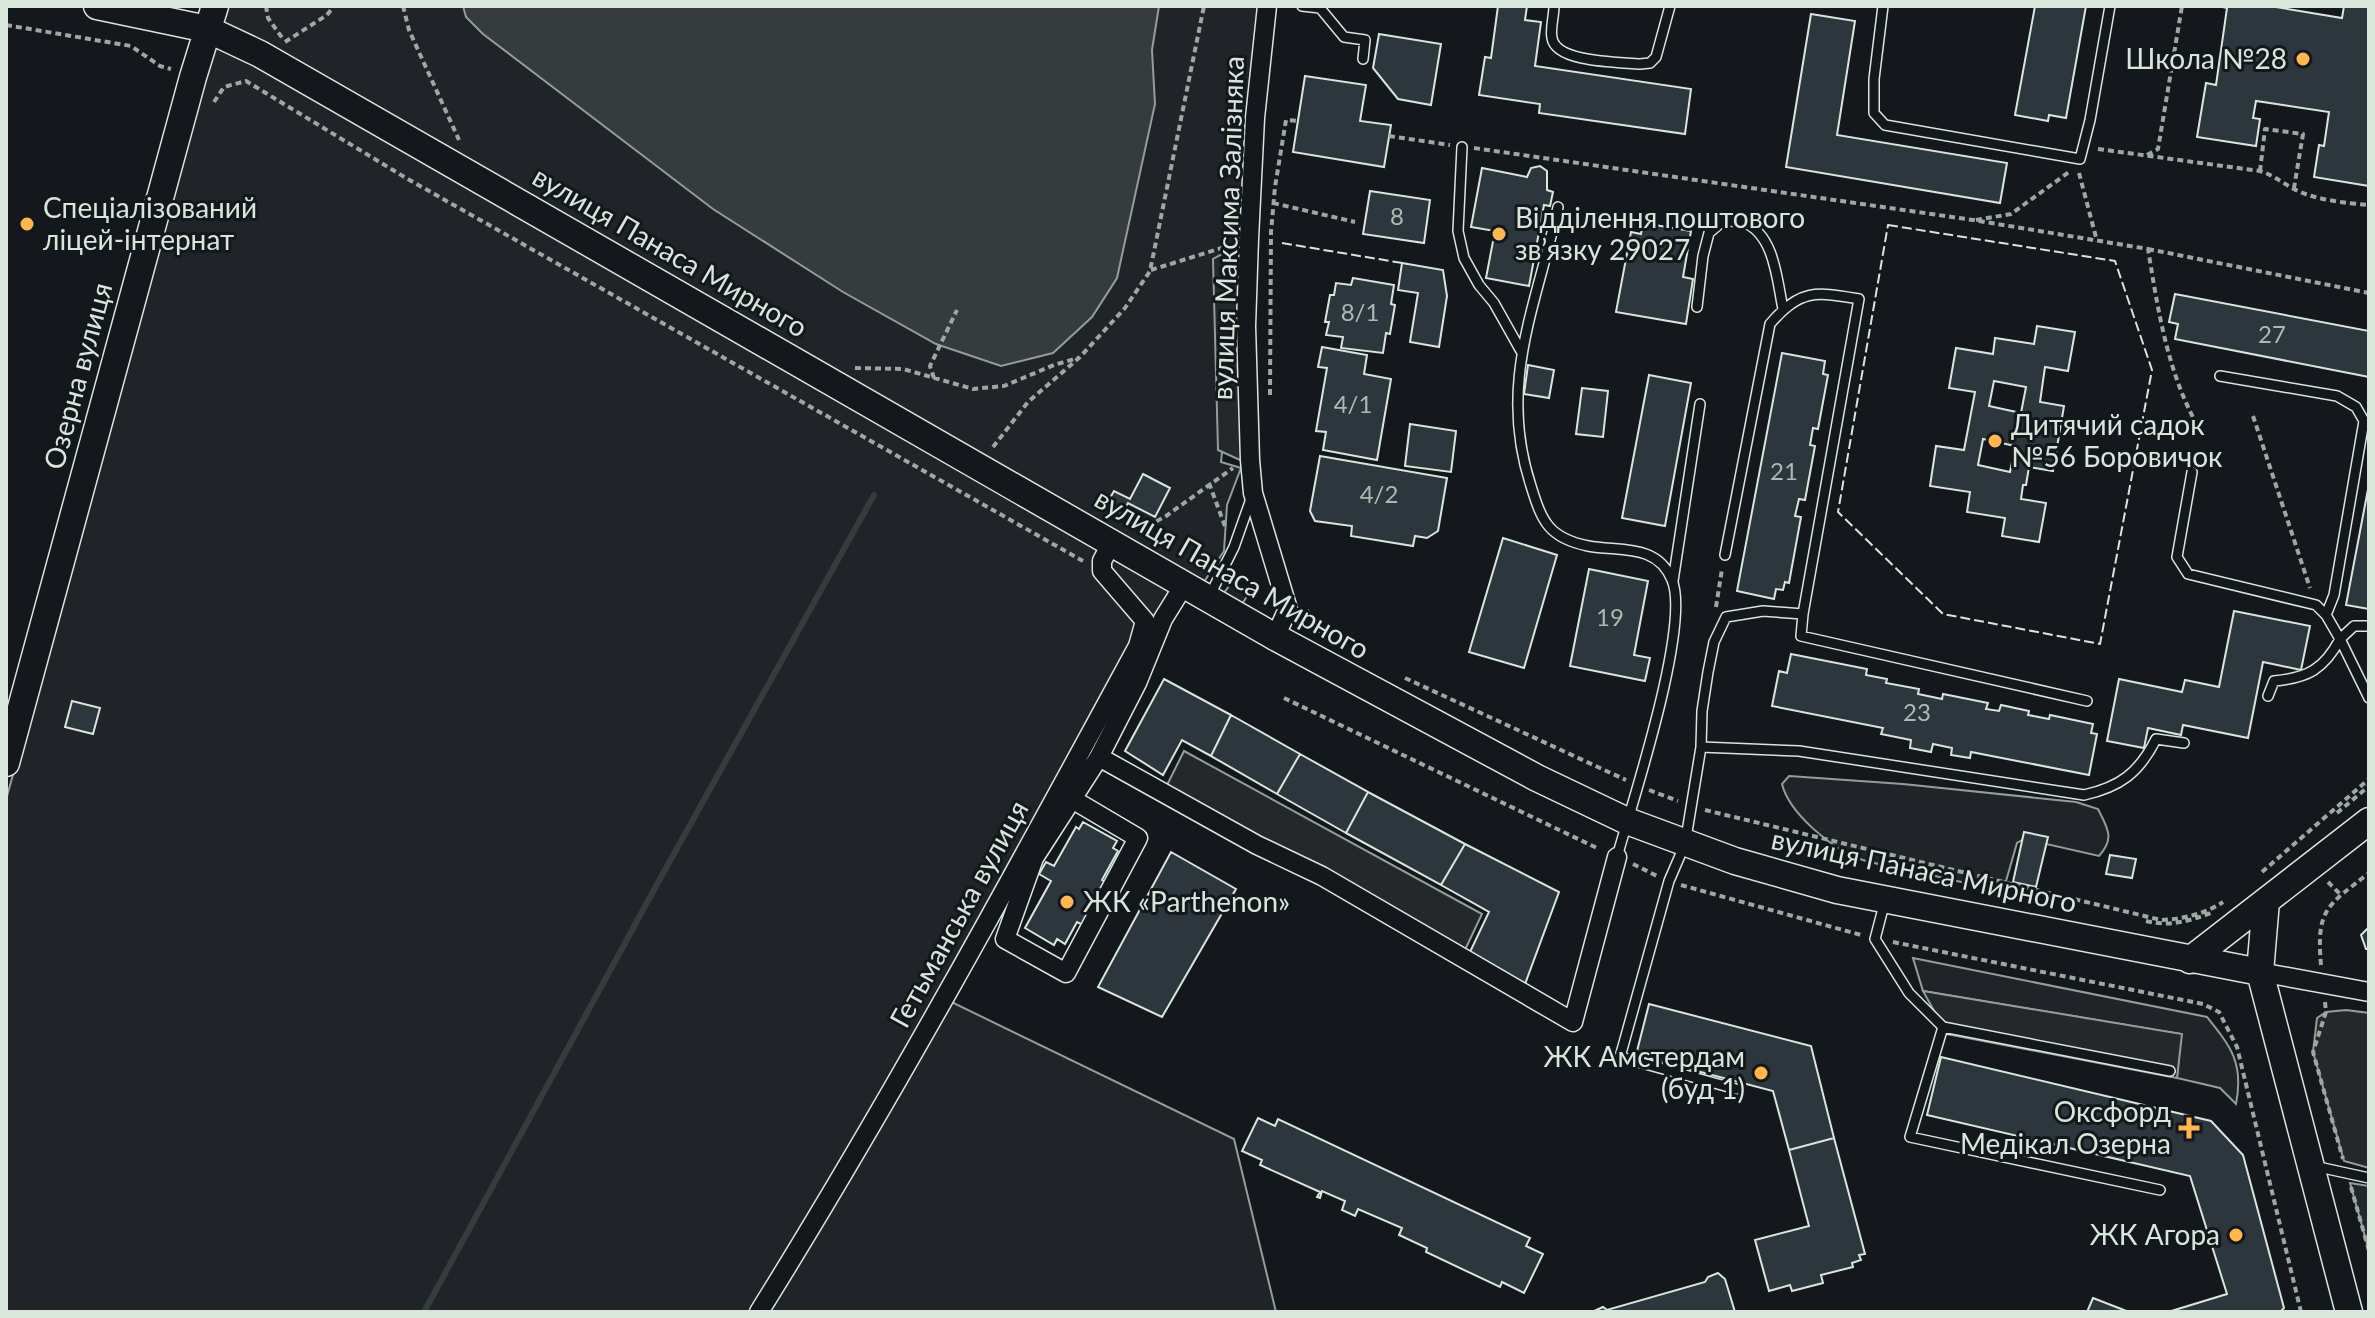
<svg xmlns="http://www.w3.org/2000/svg" width="2375" height="1318" viewBox="0 0 2375 1318" font-family="Lato,sans-serif">
<style>
.green{fill:#202428;stroke:#939e99;stroke-width:2}
.parking{fill:#24282b;stroke:#939e99;stroke-width:2}
.water{fill:#363b3e;stroke:#939e99;stroke-width:2}
.lines{fill:none;stroke-linecap:round;stroke-linejoin:round}
.stream{stroke:#363b3e;stroke-width:6}
.building{fill:#2c363c;stroke:#d8e6dc;stroke-width:2;fill-rule:evenodd}
.lane-casing{stroke:#d8e6dc;stroke-width:12}
.street-casing{stroke:#d8e6dc;stroke-width:21}
.secondary-casing{stroke:#d8e6dc;stroke-width:29}
.path{stroke:#9da8a2;stroke-width:4;stroke-dasharray:6 4;stroke-linecap:butt}
.lane{stroke:#14181c;stroke-width:9}
.street{stroke:#14181c;stroke-width:18}
.secondary{stroke:#14181c;stroke-width:26}
.fence{stroke:#d8e6dc;stroke-width:2;stroke-dasharray:10 4;stroke-linecap:butt}
.poi-dot{fill:#ffb74d;stroke:#14181c;stroke-width:3}
.labels{text-anchor:middle;stroke-width:6;stroke-linejoin:round;paint-order:stroke}
.number-label{font-size:24px;fill:#adbab4}
.poi-label{font-size:28px;fill:#d8e6dc;stroke:#14181c;text-anchor:end}
.street-label{font-size:28px;fill:#d8e6dc;stroke:#14181c}
</style>
<rect width="100%" height="100%" fill="#14181c"/>
<path class="green" d="M225 6H1258L1246 117 1236 326 1221 462 1241 468 1227 505 1224 551 1204 582 219 24Z
M213 43 256 63 1171 588 937 995 1234 1139 1276 1312H6V800Z
M1237 584 1246 591V598L1242 604 1223 594 1230 585Z
M1789 776 1903 784 2076 802 2098 809C2108 829 2115 838 2099 856L2024 839 2017 843 2006 881C1982 890 1952 880 1927 874 1905 869 1881 866 1860 859 1832 849 1789 813 1782 784Z
M1913 958 2207 1017C2231 1047 2244 1063 2236 1104L2220 1088 2177 1078 2181 1034 1923 991Z"/>
<path class="parking" d="M1249 239 1251 465 1218 450 1213 259Z
M1184 751 1482 914 1464 952 1167 785Z
M1923 991 2182 1034 2177 1078 1947 1034Z
M2346 1010 2369 1013V1168L2344 1161 2313 1052 2317 1018 2326 1012Z
M2350 1183 2369 1186V1251Z"/>
<path class="water" d="M463 6H1159L1152 50 1155 104 1117 278 1092 317 1053 353 1001 366 936 344 843 292 713 209 483 34 466 17Z"/>
<g class="lines">
<path class="stream" d="M424 1312 661 877 874 495"/>
</g>
<path class="building" d="M1498 6H1527L1525 20 1541 22 1535 66 1691 89 1685 134 1539 113 1540 104 1479 95 1485 57 1491 58Z
M2035 6H2086L2066 118 2049 115 2048 121 2015 115Z
M2218 6H2270L2342 18 2344 6H2369V186L2314 177 2319 145 2324 146 2329 112 2256 101 2253 118 2260 119 2256 146 2197 137 2206 83 2216 85 2227 8Z
M1811 14 1855 21 1837 135 2007 163 2000 203 1786 167Z
M1379 34 1441 44 1431 105 1398 99 1373 68Z
M1305 76 1366 85 1360 121 1391 125 1384 167 1293 152Z
M1540 166 1547 171V190L1553 192 1550 206 1544 205 1529 286 1486 278 1495 231 1471 227 1482 168 1527 177 1531 168Z
M1370 191 1430 200 1424 243 1363 234Z
M1643 223 1691 231 1683 277 1693 279 1686 324 1616 312 1631 232 1641 234Z
M1402 263 1443 270 1447 296 1439 347 1410 342 1418 293 1398 290Z
M1353 278 1394 285 1391 304 1395 305 1390 334 1386 333 1383 353 1341 348 1343 337 1326 335 1329 322H1325L1330 295H1334L1336 283 1351 285Z
M2175 294 2369 331V377L2175 339 2178 324 2169 322Z
M2037 326 2075 332 2068 371 2045 367 2040 402 2064 406 2053 471 2029 467 2026 485H2023L2021 499 2046 503 2039 542 2002 536 2005 518 1967 512 1970 492 1930 486 1936 446 1964 450 1975 392 1949 388 1956 348 1993 354 1995 338 2034 344ZM1994 381 2026 387 2021 413 1989 406ZM1983 439 2015 446 2010 472 1978 465Z
M1322 347 1367 355 1364 374 1391 379 1377 460 1323 450 1326 432 1316 431 1327 368 1318 367Z
M1782 353 1825 361 1823 374 1828 375 1818 429 1813 428 1810 445 1815 446 1805 500 1799 499 1795 516 1801 517 1789 583 1785 582 1783 590 1776 589 1774 599 1737 591Z
M1528 365 1554 370 1549 398 1524 394Z
M1649 375 1691 383 1665 526 1622 518Z
M1582 388 1608 391 1603 437 1576 434Z
M1410 424 1456 431 1451 472 1405 466Z
M1320 456 1447 478 1438 531 1427 538 1415 536 1413 546 1351 536 1352 526 1315 521 1310 511Z
M1143 474 1170 488 1155 517 1128 503 1122 514 1106 505 1114 491 1130 499Z
M2369 484V609L2346 605Z
M1503 538 1557 555 1524 668 1469 652Z
M1589 569 1648 581 1634 655 1650 658 1645 681 1570 666Z
M2234 611 2310 626 2301 670 2263 662 2248 738 2183 725 2181 735 2148 728 2144 748 2107 741 2119 679 2182 692 2185 680 2219 687Z
M1791 654 1867 669 1866 675 1887 679 1886 683 1919 689 1918 694 1942 699 1943 694 1988 703 1986 709 1999 711 2001 705 2029 711 2028 715 2049 719 2050 715 2093 724 2091 733 2097 734 2089 775 1971 752 1970 758 1951 755 1952 748 1933 744 1931 752 1910 748 1911 740 1881 734 1883 728 1772 706 1779 671 1787 673Z
M1164 679 1231 715 1211 756 1182 740 1163 775 1125 751Z
M72 701 100 708 93 734 65 727Z
M1231 715 1300 754 1277 794 1211 756Z
M1300 754 1368 792 1346 833 1277 794Z
M1368 792 1465 844 1441 885 1346 833Z
M1083 822 1117 841 1113 848 1118 851 1102 880 1106 883 1083 925 1077 922 1065 944 1057 939 1054 945 1025 928 1051 881 1039 874 1046 862 1054 866 1076 827 1079 829Z
M2024 832 2048 837 2036 887 2013 882Z
M1465 844 1559 892 1525 984 1469 954 1489 912 1441 885Z
M1171 852 1236 889 1162 1017 1098 987Z
M2110 855 2136 859 2132 878 2106 874Z
M2369 927V949H2366L2361 935Z
M1649 1004 1811 1046 1834 1138 1789 1150 1773 1091 1636 1055Z
M1941 1057 2211 1121 2243 1155 2284 1308 2280 1312H2168L2227 1294 2190 1176 1927 1115Z
M1258 1118 1275 1126 1278 1119 1530 1238 1526 1246 1543 1254 1524 1293 1502 1282 1500 1287 1426 1252 1427 1248 1399 1235 1402 1228 1358 1209 1355 1216 1342 1210 1345 1201 1322 1191 1320 1198 1317 1197 1320 1192 1260 1165 1262 1160 1242 1151Z
M1834 1138 1865 1254 1859 1255 1861 1260 1852 1263 1853 1267 1821 1275 1823 1283 1792 1291 1790 1285 1769 1291 1755 1240 1809 1226 1789 1150Z
M1718 1273 1725 1279 1735 1312H1592L1603 1307 1607 1310 1705 1282 1708 1277Z
M2093 1298 2129 1312H2087Z"/>
<g class="lines">
<g class="lane-casing">
<path id="lane" d="M1302 6 1320 8 1344 37 1365 40 1363 59
M1554 6C1554 16 1550 29 1552 38 1556 63 1620 62 1640 64L1650 63 1656 57 1670 6
M1883 6 1874 79V113L1885 125 2080 159 2090 120 2110 6
M1462 147 1458 231 1464 258 1479 285 1494 303 1521 351
M1558 207C1537 305 1497 383 1531 486 1542 522 1549 538 1588 546 1620 552 1657 543 1672 580 1691 625 1632 803 1617 857
M1697 307 1703 256 1709 233 1723 221C1729 221 1737 221 1743 222 1775 234 1777 281 1783 309
M2220 376 2337 396 2356 407 2364 421 2334 595 2326 615
M2192 472 2177 557 2188 574 2316 605 2326 615 2340 639C2324 669 2308 678 2274 681L2268 696
M1725 555 1770 324C1800 288 1817 292 1859 299L1803 614
M1673 581 1700 404
M1209 597 1234 547 1252 496
M2369 626H2354L2340 639 2369 698
M1701 747 1799 751 2084 795C2120 787 2139 773 2156 739L2184 743
M1885 901 1875 939 1909 993 1943 1027 1910 1137 2160 1190
M1943 1027 2170 1071
M1736 1089 1620 1057 1669 881 1685 844 1701 747 1702 711 1708 672 1714 642 1726 617 1763 611 1803 614 1801 636 2087 701
M2314 1166 2369 1178"/>
</g>
<g class="street-casing">
<path id="street" d="M1267 6 1255 118 1249 239 1246 326 1250 460 1253 493 1288 609 1275 637
M1184 585 1163 619 1137 683 1099 757 1257 845 1322 876 1573 1022 1617 857
M1072 799 1138 838 1066 973 1005 939 1034 858 1099 757
M2260 972 2369 992
M759 1312C894 1095 1016 871 1138 646L1145 621 1102 571V561L1112 542"/>
</g>
<g class="secondary-casing">
<path id="secondary" d="M97 6 207 29 260 54 1275 637 1537 778 1627 821 1735 861 1837 890 2260 972
M6 763 193 77 215 6
M2266 901 2260 972 2349 1312
M2190 960 2369 821"/>
</g>
<path class="path" d="M266 6 268 18 283 39
M403 6 409 30 459 140
M6 25 131 46 160 66 171 69
M285 42 327 15 334 6
M214 102 224 87 246 81 406 178 1083 561
M1389 136 1450 145
M1474 148 1973 220 2148 249C2158 310 2167 370 2197 425
M2098 149 2260 171C2273 175 2281 182 2294 189 2314 200 2346 203 2369 205
M2147 155 2158 149 2182 6
M2260 171 2265 129 2303 134 2294 188
M2079 173 2097 241
M1273 203 1355 222
M1976 220 2011 214 2069 172
M2148 249 2369 293
M1151 270 1231 245
M855 368 903 369 973 389 1004 386 1054 365 1078 358
M934 378 930 366 957 310
M1270 395 1271 232 1275 187 1286 120 1298 121
M2253 416 2310 588
M993 447 1028 402 1080 357 1125 308 1150 271 1204 6
M1209 483 1226 529
M1139 531 1166 516 1233 468
M1716 607 1722 569
M1307 610 1323 637
M1405 678 1626 780
M1284 698 1599 849
M1649 790 1678 801
M1705 810 2161 920C2183 919 2205 914 2223 902
M2337 813 2369 786
M1633 864 1657 876
M2262 872 2369 779
M2328 882 2341 895
M1681 885 1861 935
M2146 921C2170 927 2189 921 2211 913
M1893 942 2203 1004 2219 1012 2237 1047 2301 1312
M2321 965C2316 909 2327 906 2369 873
M2325 1002 2326 1012 2313 1052 2343 1159
M2351 1187 2369 1251"/>
<use href="#lane" class="lane"/>
<use href="#street" class="street"/>
<use href="#secondary" class="secondary"/>
<path class="fence" d="M1888 225 2115 261 2152 370 2100 644 1943 614 1838 512Z
M1282 243 1408 264"/>
</g>
<g class="poi-dot">
<circle cx="2303" cy="59" r="8"/>
<circle cx="27" cy="224" r="8"/>
<circle cx="1499" cy="234" r="8"/>
<circle cx="1995" cy="441" r="8"/>
<circle cx="1067" cy="902" r="8"/>
<circle cx="1761" cy="1073" r="8"/>
<path d="M2185 1116h8v8h8v8h-8v8h-8v-8h-8v-8h8z"/>
<circle cx="2236" cy="1235" r="8"/>
</g>
<g class="labels">
<g class="number-label">
<text x="1397" y="225">8</text>
<text x="1360" y="321">8/1</text>
<text x="2272" y="343">27</text>
<text x="1353" y="413">4/1</text>
<text x="1784" y="480">21</text>
<text x="1379" y="503">4/2</text>
<text x="1610" y="626">19</text>
<text x="1917" y="721">23</text>
</g>
<g class="poi-label">
<text x="2287" y="69">Школа №28</text>
<text x="43" y="218" text-anchor="start">Спеціалізований<tspan x="43" dy="32">ліцей-інтернат</tspan></text>
<text x="1515" y="228" text-anchor="start">Відділення поштового<tspan x="1515" dy="32">зв’язку 29027</tspan></text>
<text x="2011" y="435" text-anchor="start">Дитячий садок<tspan x="2011" dy="32">№56 Боровичок</tspan></text>
<text x="1083" y="912" text-anchor="start">ЖК «Parthenon»</text>
<text x="1745" y="1067">ЖК Амстердам<tspan x="1745" dy="32">(буд 1)</tspan></text>
<text x="2171" y="1122">Оксфорд<tspan x="2171" dy="32">Медікал Озерна</tspan></text>
<text x="2220" y="1245">ЖК Агора</text>
</g>
<g class="street-label">
<text transform="translate(1228 228) rotate(-88)" y="10">вулиця Максима Залізняка</text>
<text transform="translate(670 252) rotate(30)" y="10">вулиця Панаса Мирного</text>
<text transform="translate(78 376) rotate(-75)" y="10">Озерна вулиця</text>
<text transform="translate(1232 574) rotate(30)" y="10">вулиця Панаса Мирного</text>
<text transform="translate(1924 871) rotate(12)" y="10">вулиця Панаса Мирного</text>
<text transform="translate(959 914) rotate(-61)" y="10">Гетьманська вулиця</text>
</g>
</g>
<rect width="2375" height="1318" fill="none" stroke="#d8e6dc" stroke-width="16"/>
</svg>
